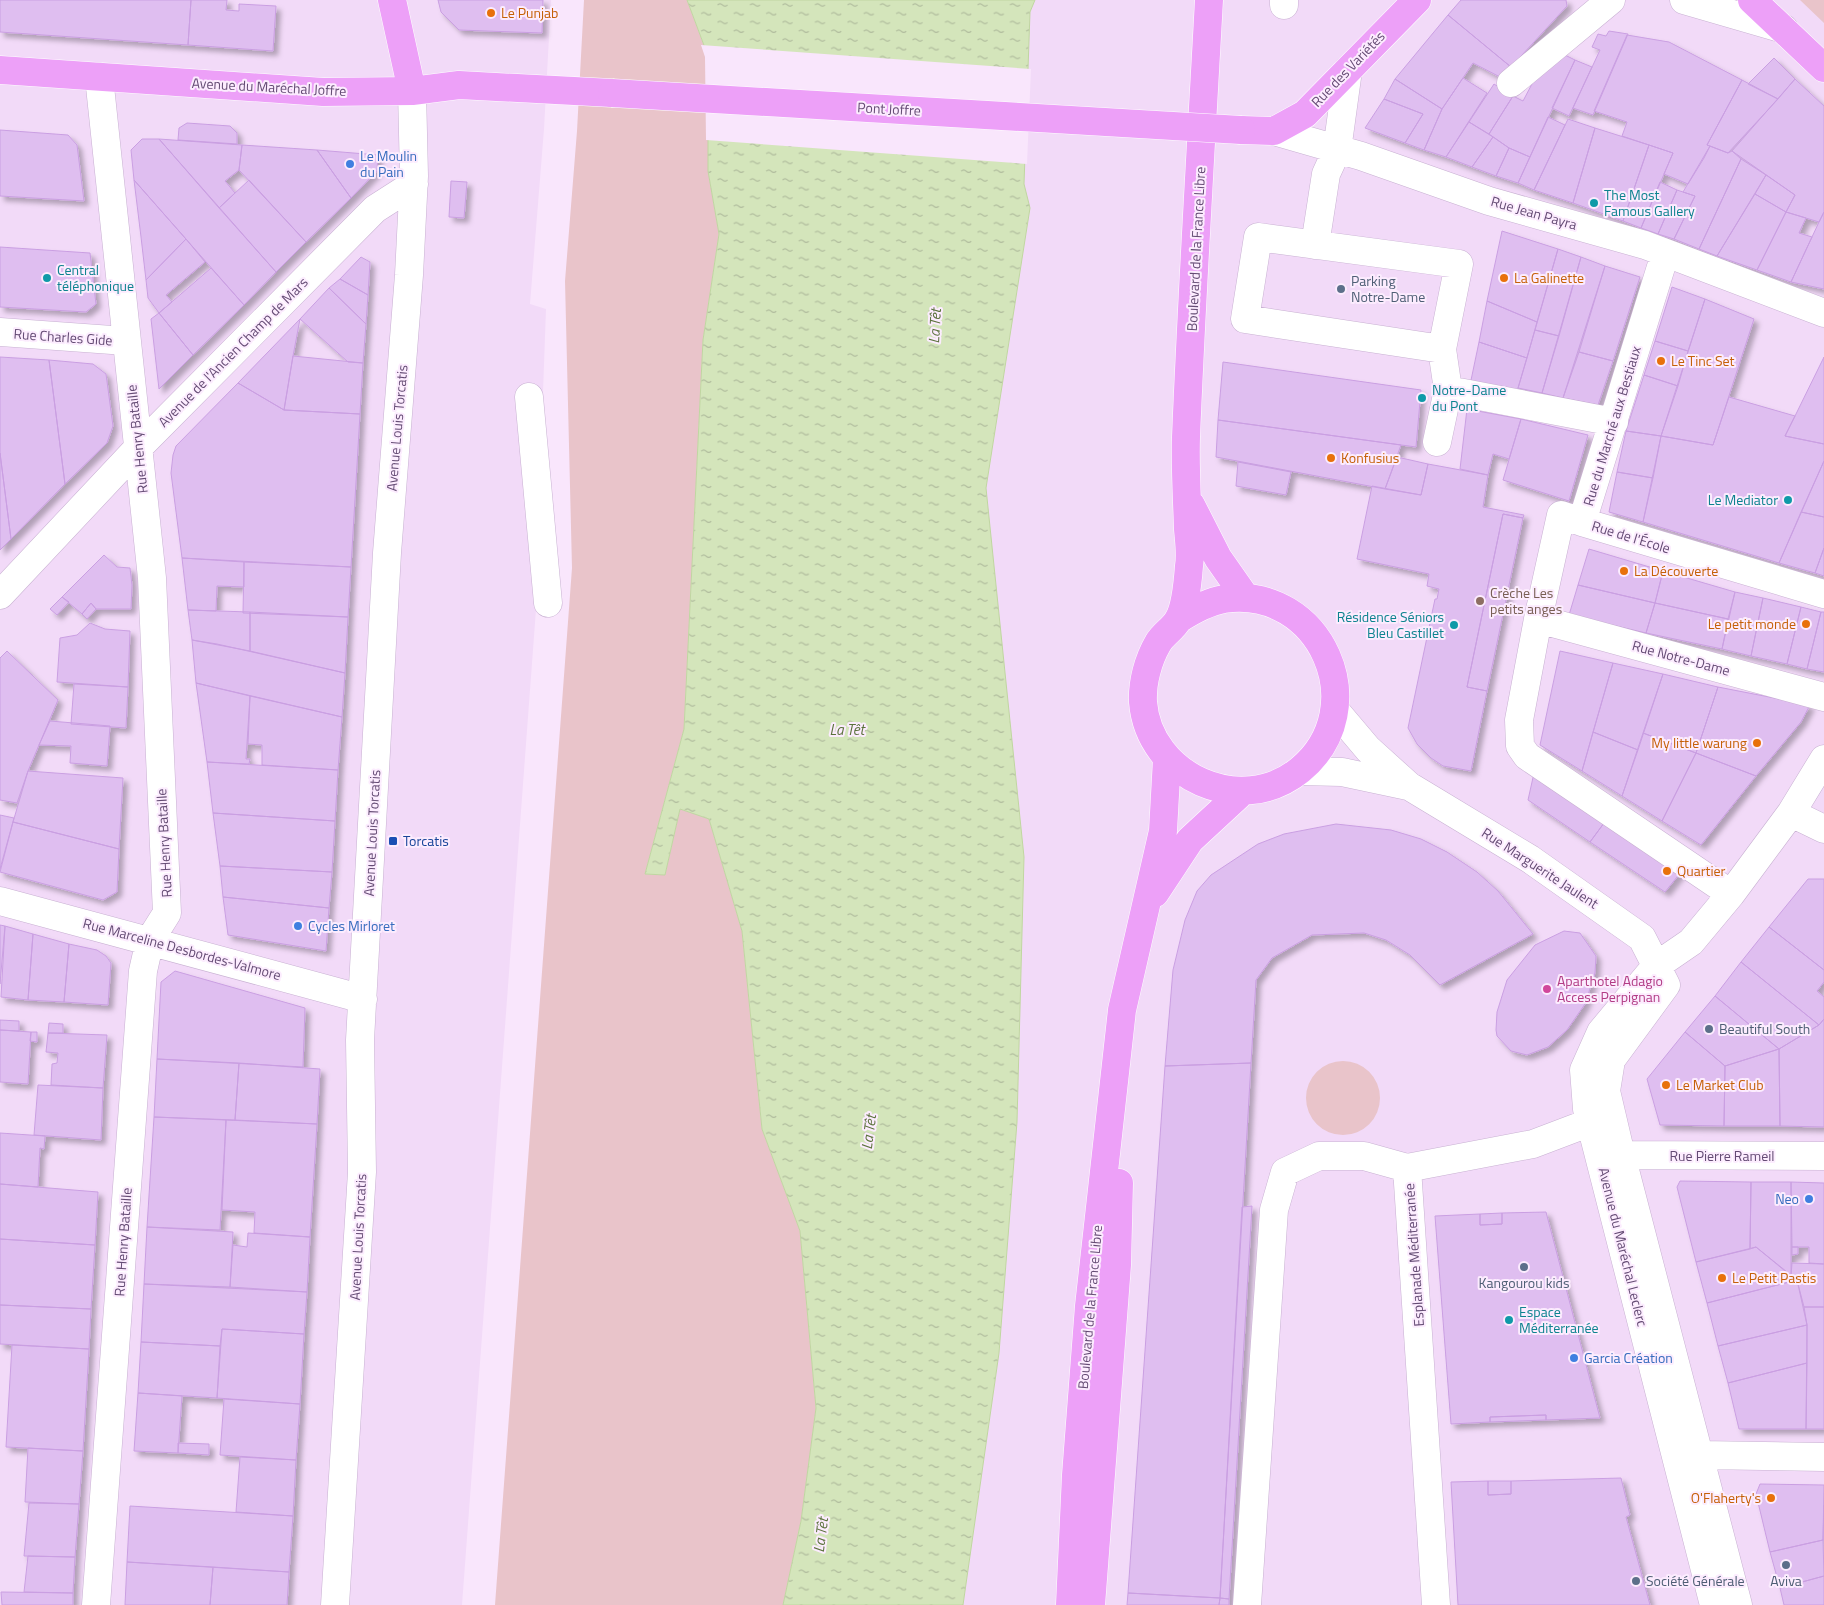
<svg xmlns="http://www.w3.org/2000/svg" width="1824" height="1605" viewBox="0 0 1824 1605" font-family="'Titillium Web',sans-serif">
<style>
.residential{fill:#f2daf8}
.green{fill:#e9c4ca}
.water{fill:url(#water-ripples);stroke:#c0d6a1}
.pier{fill:#f9e6fc}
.building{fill:#dfbef0;stroke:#ca9fe2;filter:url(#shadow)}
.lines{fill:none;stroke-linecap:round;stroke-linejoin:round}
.minor-casing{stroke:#c8b1d2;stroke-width:29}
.major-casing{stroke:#fff;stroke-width:29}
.minor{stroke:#fff;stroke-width:28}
.major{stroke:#eda0f8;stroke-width:28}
.major-bridge-casing{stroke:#fff;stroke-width:29;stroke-linecap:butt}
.major-bridge{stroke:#eda0f8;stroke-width:28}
.food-dot{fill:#e8710a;stroke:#fcecfe;stroke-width:2}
.shop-dot{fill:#3f7fe0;stroke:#fcecfe;stroke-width:2}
.culture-dot{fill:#0f9aa8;stroke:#fcecfe;stroke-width:2}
.service-dot{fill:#5c6f8a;stroke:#fcecfe;stroke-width:2}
.education-dot{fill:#8d6e63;stroke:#fcecfe;stroke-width:2}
.transit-dot{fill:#1a4fb4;stroke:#fcecfe;stroke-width:2}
.hotel-dot{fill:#d1479c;stroke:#fcecfe;stroke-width:2}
.labels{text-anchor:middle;stroke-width:4;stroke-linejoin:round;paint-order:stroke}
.food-label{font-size:14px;fill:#c56008;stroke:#fcecfe;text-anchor:start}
.street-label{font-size:14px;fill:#644b74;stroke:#fcecfe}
.shop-label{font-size:14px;fill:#366cbe;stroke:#fcecfe;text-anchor:start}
.culture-label{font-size:14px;fill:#0d838f;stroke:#fcecfe;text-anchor:start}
.service-label{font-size:14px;fill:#4e5e75;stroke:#fcecfe;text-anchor:start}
.education-label{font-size:14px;fill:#785e54;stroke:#fcecfe;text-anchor:start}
.transit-label{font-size:14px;fill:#164399;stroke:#fcecfe;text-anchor:start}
.hotel-label{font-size:14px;fill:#b23c85;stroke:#fcecfe;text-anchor:start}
.water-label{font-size:15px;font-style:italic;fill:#5b723c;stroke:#fcecfe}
</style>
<defs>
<pattern id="water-ripples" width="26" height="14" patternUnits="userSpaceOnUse" patternTransform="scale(1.25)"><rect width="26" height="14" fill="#d4e5bb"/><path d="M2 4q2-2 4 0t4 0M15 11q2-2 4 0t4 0" fill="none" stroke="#b0bc9d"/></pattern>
<filter id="shadow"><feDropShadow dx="4.5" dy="4.5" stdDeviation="2.5" flood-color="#0004"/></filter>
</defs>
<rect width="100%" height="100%" fill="#f9e6fc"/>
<path class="residential" d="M0 0H551L544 129 530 304 546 309 543 392 518 401 539 569 462 1605H0Z
M1035 0H1824V1605H963L999 1353 1017 1122 1024 857 986 488 1030 208 1024 185 1030 12Z"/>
<path class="green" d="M584 0H687L708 56V171L719 234 703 340 684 729 645 874 665 875 680 809 709 819 742 931 762 1129 800 1231 816 1408 801 1521 783 1605H495L572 568 565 281 577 131Z
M1800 0H1824V23Z
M1306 1098a37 37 0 1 1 74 0a37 37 0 1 1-74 0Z"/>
<path class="water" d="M687 0H1035L1030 12 1024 184 1030 208 986 488 1024 857 1017 1122 999 1353 963 1605H783L801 1521 816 1408 800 1231 762 1129 742 931 709 819 680 809 665 875 645 874 684 729 703 340 719 234 708 171V56Z"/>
<path class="pier" d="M701 45 1031 69 1027 164 706 140 705 57Z"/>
<path class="building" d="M0 0H191L188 45 0 32Z
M191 0H227L226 10 239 11V4L276 6 273 51 188 45Z
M438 0H543L542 33 459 30 441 12Z
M1461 0H1566L1567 6 1511 67 1448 15Z
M1448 15 1511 67 1500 77 1473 63 1442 109 1395 79Z
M1609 31 1628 34 1593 115 1573 108 1600 50 1592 47 1598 34 1606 36Z
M1627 35 1669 42 1742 80 1707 145 1710 146 1704 158 1688 184 1664 174 1673 153 1622 136 1627 122 1594 111Z
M1559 52 1575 60 1530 157 1509 148 1489 134 1513 96 1523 101 1543 63Z
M1774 58 1795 79 1778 99 1748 84Z
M1575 60 1592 67 1569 116 1552 108Z
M1463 78 1487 93 1446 157 1424 150 1442 109Z
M1395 79 1442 109 1424 150 1405 143 1423 114 1384 99Z
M1795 79 1824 106V212L1819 222 1786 212 1795 195 1732 151Z
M1742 80 1778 99 1728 153 1707 145Z
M1494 84 1513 96 1489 134 1469 122Z
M1384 99 1423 114 1405 143 1365 128Z
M1548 117 1565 125 1534 190 1518 183Z
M1568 119 1595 128 1573 203 1534 190Z
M1469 122 1493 137 1472 167 1446 157Z
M187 123 230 126 237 133V144L178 140 179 128Z
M1595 128 1649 145 1623 221 1573 203Z
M0 130 68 135 77 145 84 201 0 196Z
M1493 137 1509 148 1496 176 1472 167Z
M142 139H159L276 272 244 305 134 180 131 150Z
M159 139 242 145 239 170 225 181 235 193 219 208Z
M242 145 317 150 351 198 306 242 239 170Z
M1649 145 1673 153 1641 228 1623 221Z
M1710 146 1728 153 1732 151 1741 159 1699 249 1674 239 1695 196 1683 192Z
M1509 148 1530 157 1518 183 1496 176Z
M317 150 378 155 377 171 351 198Z
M1741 159 1766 175 1717 256 1699 249Z
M1766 175 1795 195 1786 212 1755 194Z
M134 180 186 239 146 280 141 237Z
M249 180 306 242 276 272 219 208Z
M451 181 467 182 464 218 449 217Z
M1660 182 1677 190 1658 234 1641 228Z
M1677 190 1695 196 1674 239 1658 234Z
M1755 194 1786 212 1757 270 1717 256Z
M1786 212 1806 218 1799 233 1812 237 1791 282 1757 270Z
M1824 212V289L1791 282 1819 222Z
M1502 231 1558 249 1537 322 1487 301Z
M186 239 205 262 166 295 172 302 159 313 148 298 146 280Z
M0 247 90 253 96 304 86 312 0 307Z
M1558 249 1581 257 1559 336 1535 330Z
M361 257 370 262 368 295 340 279Z
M1581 257 1605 266 1563 398 1542 393Z
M1605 266 1640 277 1613 361 1579 352Z
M211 268 244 305 193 355 159 313Z
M340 279 368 295 366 324 329 288Z
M1672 287 1705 299 1688 351 1655 341Z
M329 288 366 324 363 363 348 362 300 319Z
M1705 299 1754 319 1713 445 1661 436Z
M1487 301 1537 322 1527 358 1479 342Z
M159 313 193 355 159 389 151 319Z
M300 319 293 356 284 410 238 383Z
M1535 330 1559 336 1542 393 1518 388Z
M1655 341 1688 351 1678 386 1644 375Z
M1479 342 1527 358 1516 395 1470 385Z
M1579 352 1613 361 1598 405 1563 398Z
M293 356 363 363 360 414 284 410Z
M0 357 49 360 65 484 11 539 0 453Z
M1824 357V444L1785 436 1795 416Z
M49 360 93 364 106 374 113 426 107 443 65 484Z
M1223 362 1421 390 1416 447 1218 420Z
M1644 375 1678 386 1661 436 1626 431Z
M238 383 284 410 360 414 351 567 182 558 171 473 173 455 176 446Z
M1729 397 1795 416 1785 436 1824 444V461L1779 563 1643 522 1661 436 1713 445Z
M1467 409 1521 419 1509 459 1493 454 1488 475 1460 469Z
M1521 419 1588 435 1569 501 1503 480Z
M1218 420 1401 445 1385 489 1216 457Z
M1626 431 1661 436 1653 478 1617 472Z
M0 453 11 539 0 550Z
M1397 457 1428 464 1421 495 1385 489Z
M1824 461V517L1801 512Z
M1238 462 1291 472 1286 495 1236 486Z
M1428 464 1488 475 1483 507 1524 515 1523 518 1503 514 1467 687 1487 691 1471 771 1443 766 1431 758 1417 744 1408 728 1435 599H1437L1439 589 1427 586 1429 574 1357 559 1372 486 1421 495Z
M1617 472 1653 478 1643 522 1609 512Z
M1801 512 1824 517V548L1815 573 1779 563Z
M1503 514 1523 518 1487 691 1467 687Z
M1824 548V576L1815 573Z
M1589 549 1663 571 1655 603 1578 585Z
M104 555 117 567 130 568 132 585 131 609H96L91 603 82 614 62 597Z
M182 558 244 562V587L217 586 216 611 188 610Z
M244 562 351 567 348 617 243 613Z
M1663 571 1735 592 1728 619 1655 603Z
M1578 585 1655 603 1646 633 1569 615Z
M1735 592 1763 598 1751 656 1722 649Z
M62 597 69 602 57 615 50 609Z
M1763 598 1801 607 1787 664 1751 656Z
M91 603 96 609 87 619 82 614Z
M1655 603 1728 619 1722 649 1646 633Z
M1801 607 1821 612 1807 669 1787 664Z
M188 610 250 612V651L192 640Z
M250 612 348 617 345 673 250 651Z
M1821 612H1824V672L1807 669Z
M90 623 105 629 130 631 128 687 57 682 60 638 77 635Z
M192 640 217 644 345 673 342 717 196 683Z
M7 651 58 700 28 771 17 803 0 800V658Z
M1560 651 1613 663 1582 771 1540 745Z
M1613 663 1663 674 1638 750 1593 732Z
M1663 674 1718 687 1696 753 1643 733Z
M196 683 250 696 246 759H250L249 764 207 762Z
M74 684 128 687 126 728 71 724Z
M1718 687 1810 705 1801 722 1756 776 1696 753Z
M250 696 342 717 338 770 262 765V745L248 744Z
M50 721 110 726 107 766 70 763 71 746 39 745Z
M1593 732 1638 750 1622 796 1582 771Z
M1643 733 1696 753 1662 821 1622 796Z
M1696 753 1756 776 1701 845 1662 821Z
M207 762 338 770 335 821 213 813Z
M28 771 123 778 119 849 13 822Z
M1534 773 1607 819 1590 842 1528 800Z
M213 813 335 821 332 872 220 866Z
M0 815 14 818 0 869Z
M1607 819 1685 867 1665 892 1590 842Z
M13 822 119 849 117 892 103 900 0 872Z
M1336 824 1391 830 1421 839 1447 852 1477 872 1498 891 1533 934 1440 985 1410 955 1386 940 1364 933 1312 935 1272 958 1256 980 1251 1063 1165 1066 1173 970 1185 920 1197 891 1211 875 1258 844 1284 834Z
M220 866 332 872 329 908 223 897Z
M1808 879H1824V970L1769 927Z
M223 897 329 908 326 951 228 935Z
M0 925 5 926 0 984Z
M5 926 33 934 28 1000 1 997Z
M1769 927 1824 970V982L1817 991 1824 997V1019L1819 1025 1741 962Z
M1564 931 1580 933 1596 956 1595 973 1585 1004 1567 1030 1548 1047 1527 1055 1511 1051 1497 1036 1496 1030 1497 1012 1507 980 1535 945Z
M33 934 69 944 64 1002 28 1000Z
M69 944 97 950 106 956 111 963 108 1005 64 1002Z
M1741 962 1819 1025 1779 1049 1715 996Z
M175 971 305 1008 303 1067 157 1059 161 982Z
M1715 996 1779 1049 1725 1066 1685 1032Z
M1824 1019V1127L1780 1126 1779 1049 1819 1025Z
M0 1020 19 1021V1031L0 1030Z
M49 1023 63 1024V1033H48Z
M0 1030 31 1032 28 1084 0 1082Z
M31 1032H37V1042L30 1041Z
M1685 1032 1725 1066 1724 1126 1660 1125 1647 1079Z
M48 1033 107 1035 103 1088 51 1085 52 1064 57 1063 58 1053 46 1052Z
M1779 1049 1780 1126H1724L1725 1066Z
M157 1059 239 1063 235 1120 154 1117Z
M239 1063 320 1069 317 1124 235 1120Z
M1251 1063 1220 1598 1128 1593 1165 1066Z
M38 1085 103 1088 101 1140 34 1135Z
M154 1117 226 1120 220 1230 147 1227Z
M226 1120 317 1124 310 1237 254 1233 255 1212 222 1210Z
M0 1133 45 1136 44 1149 40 1148 38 1187 0 1184Z
M1680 1181 1751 1182 1750 1249 1696 1262 1677 1187Z
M1751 1182H1791V1276L1756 1247 1750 1249Z
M1791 1182 1824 1183V1264L1809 1263V1247H1792Z
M0 1184 98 1192 95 1245 0 1239Z
M1252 1206 1229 1599 1220 1598 1242 1207Z
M1546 1212 1600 1418 1546 1420V1415L1490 1417V1422L1451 1424 1435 1216 1480 1214V1225L1502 1224V1213Z
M1502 1213V1224L1480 1225V1214Z
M147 1227 233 1232 230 1287 144 1284Z
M248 1233 310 1237 307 1292 230 1287 233 1245 247 1247Z
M0 1239 95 1245 91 1309 0 1305Z
M1756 1247 1797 1280 1707 1303 1696 1262Z
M1792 1247H1798V1254L1792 1255Z
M1792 1263 1824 1264V1307H1804L1797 1280 1791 1276Z
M1797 1280 1807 1325 1718 1346 1707 1303Z
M144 1284 307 1292 304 1334 222 1329 220 1346 141 1342Z
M0 1305 91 1309 89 1349 0 1344Z
M1804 1307H1824V1429H1806L1807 1325Z
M1807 1325V1363L1728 1383 1718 1346Z
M222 1329 304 1334 300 1404 217 1398Z
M141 1342 220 1346 217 1398 138 1393Z
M12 1345 89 1349 83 1451 6 1447Z
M1807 1363 1806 1429H1739L1728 1383Z
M138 1393 182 1396 178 1453 134 1451Z
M224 1399 300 1404 296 1460 220 1455Z
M1546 1415V1420L1490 1422V1417Z
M178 1443 209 1444V1455L178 1453Z
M28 1448 83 1451 79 1504 25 1502Z
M240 1457 296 1460 293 1516 236 1512Z
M1621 1478 1630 1515 1626 1517 1650 1605H1458L1451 1482 1488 1481V1495L1511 1494V1481Z
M1488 1481H1511V1494L1488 1495Z
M1760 1484 1824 1485 1823 1540 1770 1552 1756 1494Z
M29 1503 79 1504 75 1557 24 1556Z
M1824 1505V1540H1823Z
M130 1506 293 1516 289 1572 127 1562Z
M1823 1540 1824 1576 1780 1588 1770 1552Z
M28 1556 75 1557 73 1593 24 1592Z
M127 1562 213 1567 210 1605H125Z
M213 1567 289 1572 287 1605H210Z
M1824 1576V1605H1784L1780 1588Z
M1 1592 73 1593V1605H2Z
M1128 1593 1220 1598 1219 1605H1127Z
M1220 1598 1229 1599V1605H1219Z"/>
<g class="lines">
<g class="minor-casing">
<path id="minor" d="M1684 0 1784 29
M1284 5V0
M1511 83 1611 0
M1274 131 1361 156 1489 201 1645 245 1824 313
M1315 245 1326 174 1337 150 1348 70
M1661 267 1582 522 1561 515 1538 619 1519 720 1520 746 1527 756 1731 894
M0 332 126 341
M1448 390 1614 422
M529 397 548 603
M1437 442 1448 390 1442 349 1459 264 1258 237 1245 319 1442 349
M1582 522 1824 594
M0 595 138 448 375 209 414 184
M1538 619 1824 697
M1335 710 1368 749 1409 786 1530 859 1642 938 1666 985 1611 1060 1606 1091 1621 1155 1738 1605
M1299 771 1342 772 1408 786
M1791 813 1824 829
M0 901 363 999
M1605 1158 1621 1155 1824 1156
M1407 1168 1533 1144 1591 1122
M1682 1457 1700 1455 1824 1457
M96 1605 143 971 150 940 167 913 152 578 99 77
M335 1605 362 1172 360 1040 387 553 409 275 414 176 412 91
M1247 1605 1274 1210 1285 1172 1319 1156H1364L1407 1168 1436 1605
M1714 1605 1587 1109 1584 1070 1601 1032 1656 966 1691 942 1731 894 1791 813 1824 759"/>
</g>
<g class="major-casing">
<path id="major" d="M392 0 412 91
M1752 0 1824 68
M0 70 323 92 412 91 459 85 612 93
M1241 130 1274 131 1305 114 1417 0
M1191 505 1218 558 1246 598
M1179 619C1193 610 1207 602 1224 599 1321 585 1375 708 1300 770 1241 818 1149 777 1143 702 1142 683 1148 660 1158 643 1163 634 1173 629 1178 620 1185 609 1188 579 1189 566 1191 554 1189 541 1188 529 1187 498 1185 468 1186 437 1192 291 1201 146 1209 0
M1155 893 1190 840 1243 791
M1070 1605 1076 1475 1089 1306 1122 1010 1163 831 1167 759
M1091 1605 1117 1265 1119 1183"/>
</g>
<use href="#minor" class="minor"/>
<use href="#major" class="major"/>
<g class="major-bridge-casing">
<path id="major-bridge" d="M612 93 1241 130"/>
</g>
<use href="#major-bridge" class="major-bridge"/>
</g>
<g class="food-dot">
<circle cx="491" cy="13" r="5"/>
<circle cx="1504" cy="278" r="5"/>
<circle cx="1661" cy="361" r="5"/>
<circle cx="1331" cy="458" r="5"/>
<circle cx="1624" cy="571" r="5"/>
<circle cx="1806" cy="624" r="5"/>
<circle cx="1757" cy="743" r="5"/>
<circle cx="1667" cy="871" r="5"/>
<circle cx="1666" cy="1085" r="5"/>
<circle cx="1722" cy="1278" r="5"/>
<circle cx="1771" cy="1498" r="5"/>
</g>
<g class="shop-dot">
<circle cx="350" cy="164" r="5"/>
<circle cx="298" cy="926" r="5"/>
<circle cx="1809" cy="1199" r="5"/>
<circle cx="1574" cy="1358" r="5"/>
</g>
<g class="culture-dot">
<circle cx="1594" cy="203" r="5"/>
<circle cx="47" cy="278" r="5"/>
<circle cx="1422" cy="398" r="5"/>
<circle cx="1788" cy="500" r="5"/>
<circle cx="1454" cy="625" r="5"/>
<circle cx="1509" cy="1320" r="5"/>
</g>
<g class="service-dot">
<circle cx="1341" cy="289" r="5"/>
<circle cx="1709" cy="1029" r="5"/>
<circle cx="1524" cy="1267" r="5"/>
<circle cx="1786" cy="1565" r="5"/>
<circle cx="1636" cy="1581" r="5"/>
</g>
<circle class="education-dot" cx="1480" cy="601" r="5"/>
<rect class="transit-dot" x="388" y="836" width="10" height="10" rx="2.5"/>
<circle class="hotel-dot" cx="1547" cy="989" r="5"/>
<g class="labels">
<g class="food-label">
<text x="501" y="18">Le Punjab</text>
<text x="1514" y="283">La Galinette</text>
<text x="1671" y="366">Le Tinc Set</text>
<text x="1341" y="463">Konfusius</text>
<text x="1634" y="576">La Découverte</text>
<text x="1796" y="629" text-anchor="end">Le petit monde</text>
<text x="1747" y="748" text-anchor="end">My little warung</text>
<text x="1677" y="876">Quartier</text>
<text x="1676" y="1090">Le Market Club</text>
<text x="1732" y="1283">Le Petit Pastis</text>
<text x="1761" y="1503" text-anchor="end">O'Flaherty's</text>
</g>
<g class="street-label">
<text transform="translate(1348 69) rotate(-46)" y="5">Rue des Variétés</text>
<text transform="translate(269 87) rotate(3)" y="5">Avenue du Maréchal Joffre</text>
<text transform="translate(889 109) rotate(3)" y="5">Pont Joffre</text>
<text transform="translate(1534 213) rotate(16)" y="5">Rue Jean Payra</text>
<text transform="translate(1196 249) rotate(-87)" y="5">Boulevard de la France Libre</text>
<text transform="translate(63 337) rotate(4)" y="5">Rue Charles Gide</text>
<text transform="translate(233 352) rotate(-45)" y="5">Avenue de l'Ancien Champ de Mars</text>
<text transform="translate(1612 426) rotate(-73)" y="5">Rue du Marché aux Bestiaux</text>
<text transform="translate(397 428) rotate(-85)" y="5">Avenue Louis Torcatis</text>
<text transform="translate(137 439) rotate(-96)" y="5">Rue Henry Bataille</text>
<text transform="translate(1631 537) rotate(17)" y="5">Rue de l'École</text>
<text transform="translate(1681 658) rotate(15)" y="5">Rue Notre-Dame</text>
<text transform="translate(372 833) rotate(-87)" y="5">Avenue Louis Torcatis</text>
<text transform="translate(164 843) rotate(-93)" y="5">Rue Henry Bataille</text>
<text transform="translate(1540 868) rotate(33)" y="5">Rue Marguerite Jaulent</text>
<text transform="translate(182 949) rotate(15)" y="5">Rue Marceline Desbordes-Valmore</text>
<text x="1722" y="1161">Rue Pierre Rameil</text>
<text transform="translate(358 1237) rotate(-87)" y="5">Avenue Louis Torcatis</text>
<text transform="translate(123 1242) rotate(-86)" y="5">Rue Henry Bataille</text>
<text transform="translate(1623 1247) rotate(76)" y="5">Avenue du Maréchal Leclerc</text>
<text transform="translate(1414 1255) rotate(-94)" y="5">Esplanade Méditerranée</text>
<text transform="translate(1090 1307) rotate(-85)" y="5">Boulevard de la France Libre</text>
</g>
<g class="shop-label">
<text x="360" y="161">Le Moulin<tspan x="360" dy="16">du Pain</tspan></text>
<text x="308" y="931">Cycles Mirloret</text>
<text x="1799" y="1204" text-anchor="end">Neo</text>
<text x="1584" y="1363">Garcia Création</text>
</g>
<g class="culture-label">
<text x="1604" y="200">The Most<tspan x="1604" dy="16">Famous Gallery</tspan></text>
<text x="57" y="275">Central<tspan x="57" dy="16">téléphonique</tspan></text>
<text x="1432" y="395">Notre-Dame<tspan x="1432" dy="16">du Pont</tspan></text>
<text x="1778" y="505" text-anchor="end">Le Mediator</text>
<text x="1444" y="622" text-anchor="end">Résidence Séniors<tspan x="1444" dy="16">Bleu Castillet</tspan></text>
<text x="1519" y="1317">Espace<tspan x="1519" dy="16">Méditerranée</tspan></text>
</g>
<g class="service-label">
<text x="1351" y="286">Parking<tspan x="1351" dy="16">Notre-Dame</tspan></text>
<text x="1719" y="1034">Beautiful South</text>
<text x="1524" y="1288" text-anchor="middle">Kangourou kids</text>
<text x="1646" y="1586">Société Générale</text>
<text x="1786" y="1586" text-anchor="middle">Aviva</text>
</g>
<g class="education-label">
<text x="1490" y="598">Crèche Les<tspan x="1490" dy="16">petits anges</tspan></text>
</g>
<g class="transit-label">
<text x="403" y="846">Torcatis</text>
</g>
<g class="hotel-label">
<text x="1557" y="986">Aparthotel Adagio<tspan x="1557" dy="16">Access Perpignan</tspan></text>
</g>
<g class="water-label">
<text transform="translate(935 326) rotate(-87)" y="5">La Têt</text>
<text x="847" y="735">La Têt</text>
<text transform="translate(869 1132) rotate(-83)" y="5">La Têt</text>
<text transform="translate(821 1535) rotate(-83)" y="5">La Têt</text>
</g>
</g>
</svg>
